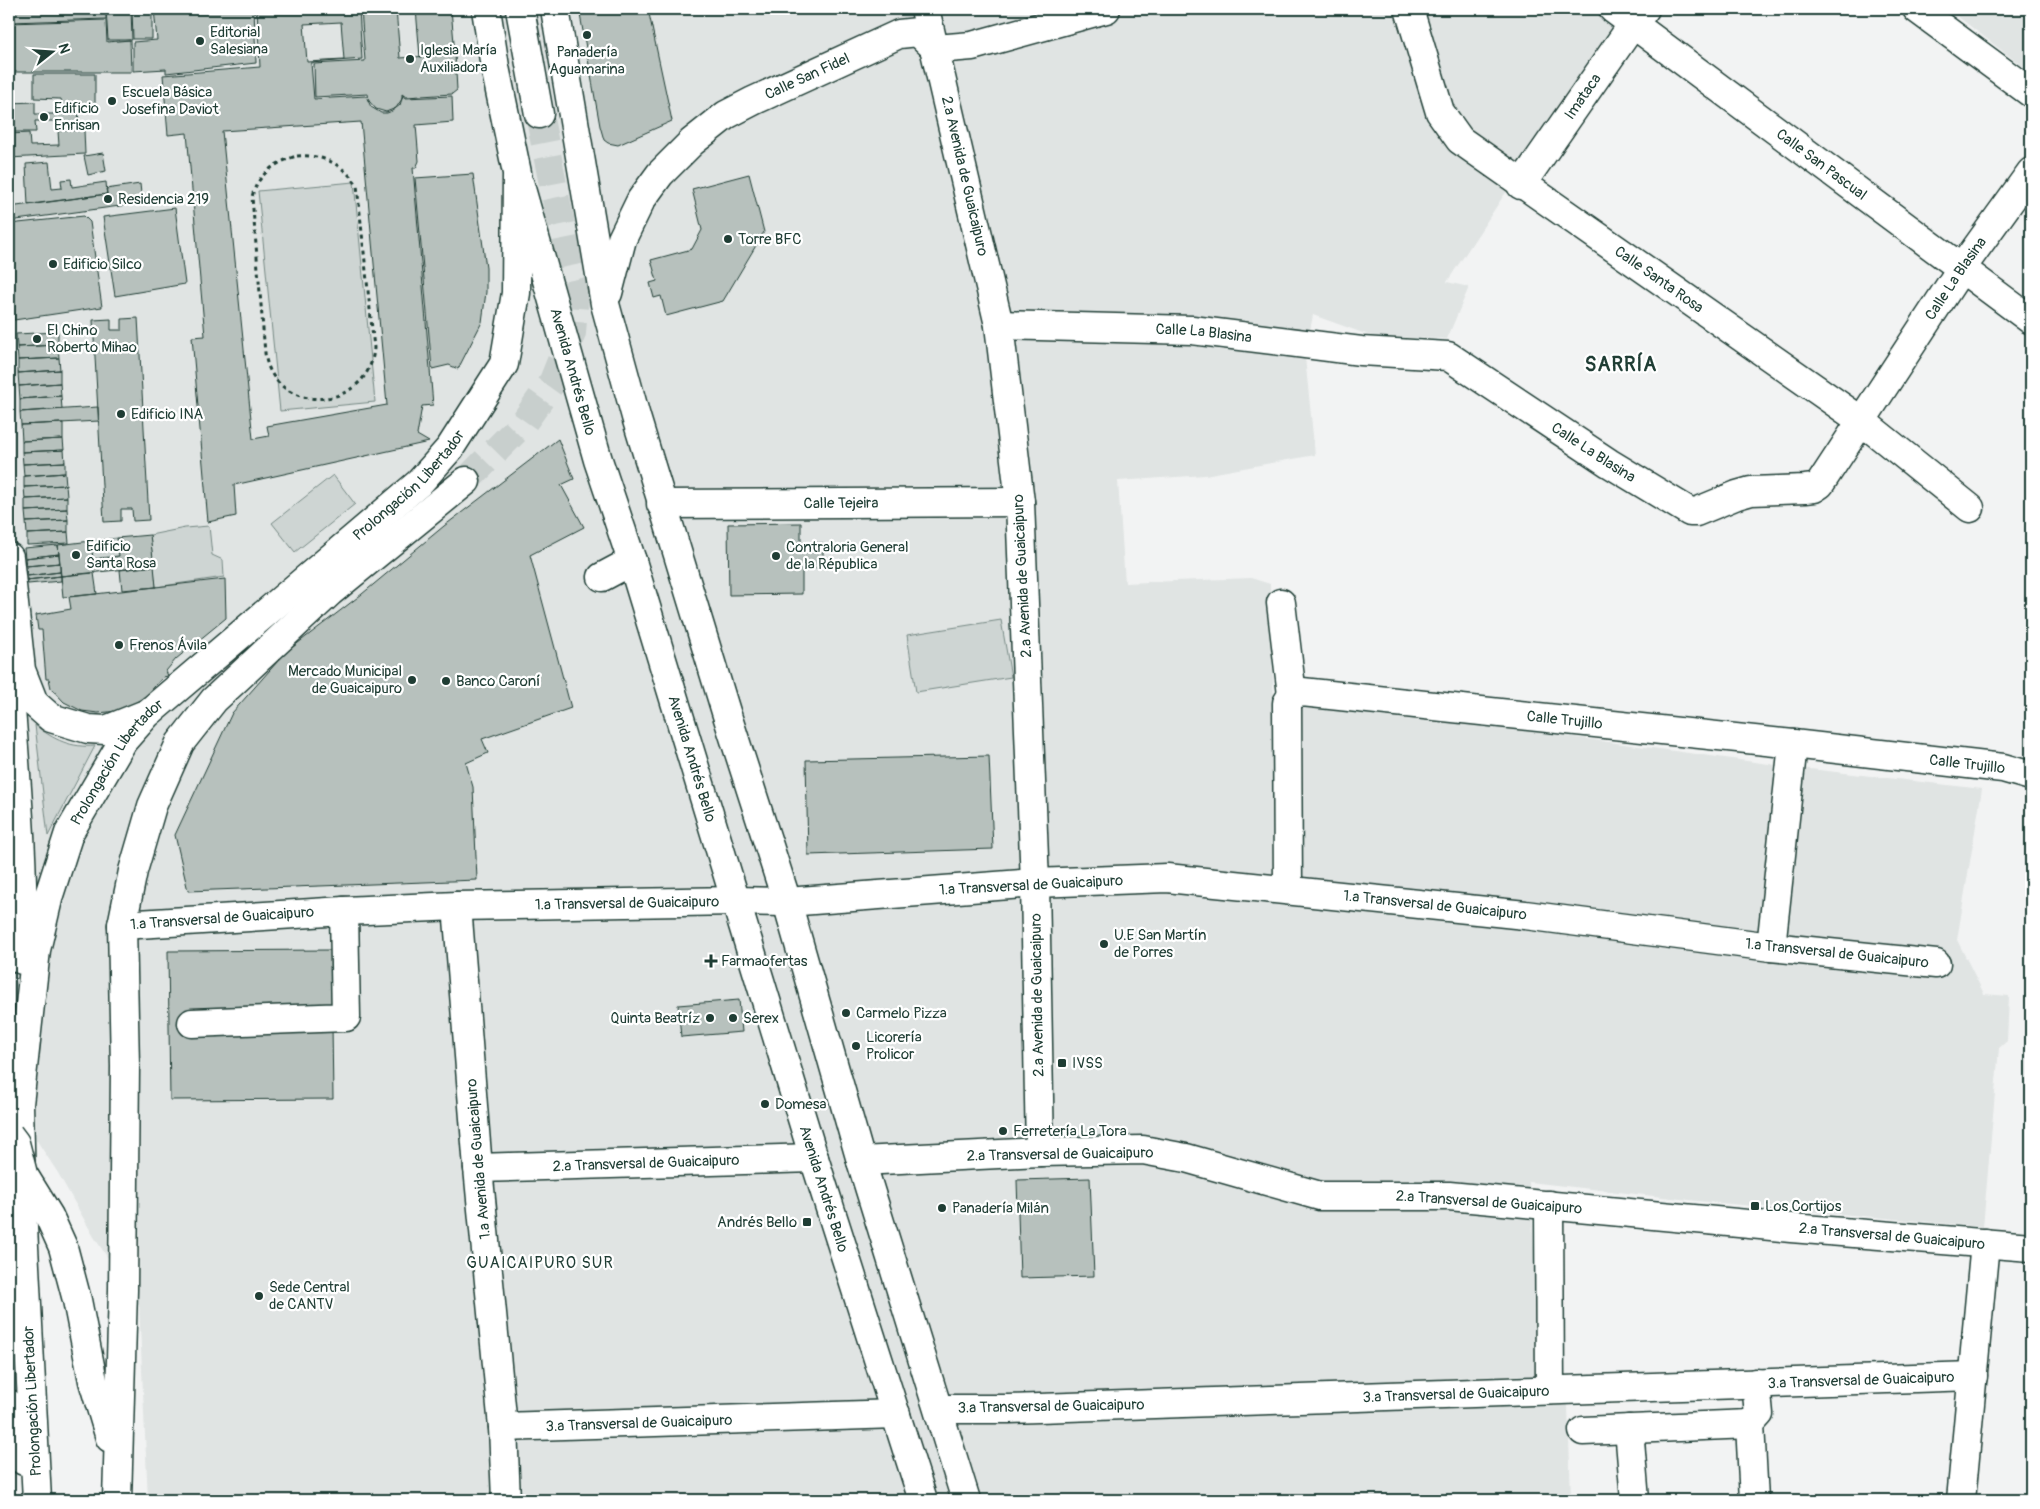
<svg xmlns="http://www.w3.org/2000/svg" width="2040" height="1509" viewBox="0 0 2040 1509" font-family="Pangolin,sans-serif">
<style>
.built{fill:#e0e4e3}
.green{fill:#ced5d3;stroke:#768984}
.building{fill:#b7c1bd;stroke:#1f3d34;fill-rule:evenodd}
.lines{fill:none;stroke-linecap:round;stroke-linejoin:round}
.major-tunnel{stroke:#c8cfcd;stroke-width:28;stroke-dasharray:28 14;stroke-linecap:butt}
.minor-casing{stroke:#1f3d34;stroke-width:31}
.major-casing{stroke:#1f3d34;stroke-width:31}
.path{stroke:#1f3d34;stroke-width:3;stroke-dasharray:4 4;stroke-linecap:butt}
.minor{stroke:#fff;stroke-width:28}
.major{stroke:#fff;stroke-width:28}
.major-bridge-casing{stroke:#1f3d34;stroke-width:31;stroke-linecap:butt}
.major-bridge{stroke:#fff;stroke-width:28}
.poi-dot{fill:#1f3d34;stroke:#fff;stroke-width:2}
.labels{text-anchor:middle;stroke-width:4.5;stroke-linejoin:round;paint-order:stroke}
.poi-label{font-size:15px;fill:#1f3d34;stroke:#fff;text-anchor:start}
.street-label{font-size:15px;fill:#1f3d34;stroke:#fff}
.neighbourhood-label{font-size:16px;letter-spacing:1px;fill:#1f3d34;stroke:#fff}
.district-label{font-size:20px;font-weight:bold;letter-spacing:1px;fill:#1f3d34;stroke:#fff}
</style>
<rect width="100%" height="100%" fill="#f2f3f3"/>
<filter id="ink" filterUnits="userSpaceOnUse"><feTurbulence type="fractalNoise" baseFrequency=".02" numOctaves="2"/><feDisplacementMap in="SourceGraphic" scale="10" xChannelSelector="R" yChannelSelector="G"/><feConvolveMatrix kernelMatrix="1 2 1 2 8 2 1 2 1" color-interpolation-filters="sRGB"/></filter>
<g filter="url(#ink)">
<path class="built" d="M9 9H1644L1582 101 1504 195 1447 282 1469 287 1447 339 1374 337 1313 315 1305 357 1315 455 1205 475 1118 481 1125 583 1251 578 1270 584 1274 705 1479 724 1776 765 1982 789 1957 940 1984 994 2009 996 2007 1041 1999 1048 1983 1227 1698 1201 1529 1182 1546 1405H1568L1571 1500H148L139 1305 94 1237 58 1173 9 1098Z
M1948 9H2031V73Z"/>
<path class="green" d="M354 182 375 402 280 411 258 191Z
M333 475 355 504 295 552 272 523Z
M209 526 212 555 223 560 224 577 156 587 150 535 185 528Z
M117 538 119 556 93 559 91 541Z
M1001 620 1011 677 916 692 907 635Z
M35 725C54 740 71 748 95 746L48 836Z"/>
<path class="building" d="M9 9H106V19L9 22Z
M106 9H131L132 40H108Z
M132 9H152V39H133Z
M154 9H254L256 63 166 73V69L133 71V42L157 40Z
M257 9H359L362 59 311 63 314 99 366 96 371 107 381 113H387L392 111 400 105 403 95 405 98 452 96 453 122 416 125 419 161 416 168H413L433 405 422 406 417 435 429 442 234 485 236 516 208 522 192 337 205 336 187 133 168 135 163 75 260 67ZM341 22 344 60 307 62 304 24ZM361 122 387 405 267 426 269 436 253 439 222 131Z
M361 9H396L400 58 455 54 457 90 452 94 406 97 402 94V99L396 108 386 112 376 109 369 101 368 94 315 97 314 64 365 61Z
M416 9H451L455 54 420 57Z
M579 9H648L672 121 618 145 608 143 604 140 600 126Z
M106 20 107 42 130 40 131 72H9V23Z
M34 74H95V105L62 104 61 99 34 98Z
M35 102V114H56V105H78L79 128H58V121H35L36 132H9V103Z
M84 130 85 154 9 158V134L29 133 30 146 59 145 58 131Z
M103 153 106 171 88 175 84 156Z
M49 162 52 189 62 188 61 180 71 179 72 187 106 182 107 194 28 205 26 164Z
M473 174 486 268V292L482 322 458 369 449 365 432 369 415 178Z
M749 174 764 232 723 301 666 316 661 296 654 298 650 283 657 281 651 260 692 249 702 230 692 189Z
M140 184 142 203 9 221V207L107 194 106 189Z
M175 208 185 284 115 296 103 217Z
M84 216 90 222 102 307 14 320 9 256V224Z
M138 318 149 520 133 521 132 509H121V521L104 522 93 320 111 319V330H122V319Z
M58 332V345L17 347 16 334Z
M58 345 59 358 18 360 17 347Z
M59 358 60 370 18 373V360Z
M60 370V383L19 386 18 373Z
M60 383 61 396 20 399 19 386Z
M61 396 62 409 20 412V399Z
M98 407 99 421 21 425 20 412Z
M63 423V439L22 441 21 425Z
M63 439 64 450 22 452V441Z
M558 439 574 479 561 485 584 527 530 555 571 708 482 739 488 753 466 763 473 787 477 880 188 891 175 835 232 713 285 653 362 594 444 526Z
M64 450 65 462 23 464 22 452Z
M65 462V473L24 476 23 464Z
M65 473 66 485 24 487V476Z
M66 485 67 497 25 499 24 487Z
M67 497V509L25 511V499Z
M67 509 68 520 26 522 25 511Z
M68 520V532L27 534 26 522Z
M801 523V543H823V568L802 569V594L729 595 728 524Z
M68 532 69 543 27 545V534Z
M150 535 154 566 61 576 58 545 91 541 93 559 119 556 117 538Z
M58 545 59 554 25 558 24 548Z
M59 554 60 563 26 566 25 558Z
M60 563V572L27 576 26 566Z
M154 566 156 587 122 590 120 570Z
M60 572 61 576 27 580V576Z
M94 573 97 594 63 597 61 576Z
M61 576V581L28 584 27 580Z
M225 579 226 618 176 659 166 671 168 676 163 677 147 695 129 707 118 711 98 713 82 711 64 702 51 688 49 679H46L42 630H38L36 615 71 609 69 597Z
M989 756 993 849 808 855 806 760Z
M331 950 333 1099 170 1100 168 951Z
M739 1000 742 1032 681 1037 678 1005Z
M1090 1178 1094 1276 1020 1278 1017 1180Z"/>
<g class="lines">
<path class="major-tunnel" d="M466 481 524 422 553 381 572 333 575 294 539 114"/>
<g class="minor-casing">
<g id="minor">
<path d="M555 9 605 304 636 417 726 712 787 902 861 1161 966 1500"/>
<path d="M925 9 999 325 1020 502 1035 883 1040 1152"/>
<path id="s1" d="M1409 9 1440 112 1460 140 1863 422 1970 508"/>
<path id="s2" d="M1613 9 2031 320"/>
<path d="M1917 9 2031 93"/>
<path id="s3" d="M520 185 598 460 632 561 814 1158 923 1500"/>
<path id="s4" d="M1521 185 1633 24 1645 9"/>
<path id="s5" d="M608 293 622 239 641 200 660 174 692 142 726 115 753 101 899 34 918 32 936 49 972 46 1106 9"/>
<path id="s6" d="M999 325 1192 330 1361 351 1448 356 1609 463 1690 512H1696L1737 495 1751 491 1805 489 1814 488 1820 484 1961 269 2031 172"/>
<path id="s7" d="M661 504 1020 502"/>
<path d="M602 577 632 561"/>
<path d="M1281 603 1292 695"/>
<path id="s8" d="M1288 890 1287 703 1292 695 1302 692 1793 744 2003 768 2031 776"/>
<path d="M457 906 478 1168 503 1427 506 1500"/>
<path d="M122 925 344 911 457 906 736 901 787 902 1035 883 1167 878 1525 915 1771 947 1936 964"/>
<path d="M1771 947 1793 744"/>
<path d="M192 1023 346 1017 344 911"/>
<path d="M861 1161 1040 1152 1143 1150 1186 1158 1320 1196H1449L1791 1228 2031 1247"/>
<path d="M478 1168 814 1158"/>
<path d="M1549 1205 1550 1390"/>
<path d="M939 1409H1009L1973 1376"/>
<path d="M503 1427 896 1414"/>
<path d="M1629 1429 1635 1500"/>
<path d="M1583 1431 1750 1424"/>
<path d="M1754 1500 1750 1424 1759 1414 1756 1383"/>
<path d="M1961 1500 1985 1243"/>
</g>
</g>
<g class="major-casing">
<g id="major">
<path d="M520 9 539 114"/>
<path d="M9 557 21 670 34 703 51 718 88 729 106 730 143 715"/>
<path d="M9 684C16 776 25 868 22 960"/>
<path d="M23 1174 49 1216 63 1247 77 1300 93 1381 110 1438"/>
<path d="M9 1404 24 1461"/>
<path id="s9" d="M37 1500 21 1188 19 1104 36 950 49 895 69 833 123 741 147 714 419 483 450 448 504 364 516 293 517 173 495 67 486 9"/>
<path d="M117 1500 123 1290 125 1066 122 925 133 871 152 806 180 743 214 700 330 592 466 481"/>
</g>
</g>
<path class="path" d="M297 156C322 154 343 164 357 185L374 348C370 412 273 417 265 353L252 197C257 175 275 162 297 156Z"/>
<use href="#minor" class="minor"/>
<use href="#major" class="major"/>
<g class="major-bridge-casing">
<path id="major-bridge" d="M9 1135 15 1143 23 1174"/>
</g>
<use href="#major-bridge" class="major-bridge"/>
</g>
</g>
<g class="poi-dot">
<circle cx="587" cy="35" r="5"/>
<circle cx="200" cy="41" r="5"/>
<circle cx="410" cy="59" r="5"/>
<circle cx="112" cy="101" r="5"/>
<circle cx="44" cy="117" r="5"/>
<circle cx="108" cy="199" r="5"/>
<circle cx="728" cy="239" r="5"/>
<circle cx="53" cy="264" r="5"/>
<circle cx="37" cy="339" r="5"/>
<circle cx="121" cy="414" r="5"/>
<circle cx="76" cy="555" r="5"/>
<circle cx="776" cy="556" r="5"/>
<circle cx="119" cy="645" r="5"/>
<circle cx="412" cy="680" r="5"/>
<circle cx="446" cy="681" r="5"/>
<circle cx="1104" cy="944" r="5"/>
<path d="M708.5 953.5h5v5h5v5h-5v5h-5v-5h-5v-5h5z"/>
<circle cx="846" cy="1013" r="5"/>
<circle cx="710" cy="1018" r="5"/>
<circle cx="733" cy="1018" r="5"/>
<circle cx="856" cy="1046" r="5"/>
<rect x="1057" y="1058" width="10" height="10" rx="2.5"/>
<circle cx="765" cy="1104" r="5"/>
<circle cx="1003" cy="1131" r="5"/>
<rect x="1750" y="1201" width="10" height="10" rx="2.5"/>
<circle cx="942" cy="1208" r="5"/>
<rect x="802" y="1217" width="10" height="10" rx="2.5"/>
<circle cx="259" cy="1296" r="5"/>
</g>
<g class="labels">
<g class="poi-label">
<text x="210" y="37">Editorial<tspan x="210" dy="17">Salesiana</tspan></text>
<text x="420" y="55">Iglesia María<tspan x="420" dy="17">Auxiliadora</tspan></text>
<text x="587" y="57" text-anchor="middle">Panadería<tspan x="587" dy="17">Aguamarina</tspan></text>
<text x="122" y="97">Escuela Básica<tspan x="122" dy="17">Josefina Daviot</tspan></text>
<text x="54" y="113">Edificio<tspan x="54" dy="17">Enrisan</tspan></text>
<text x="118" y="204">Residencia 219</text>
<text x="738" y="244">Torre BFC</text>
<text x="63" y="269">Edificio Silco</text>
<text x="47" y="335">El Chino<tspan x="47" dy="17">Roberto Mihao</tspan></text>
<text x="131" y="419">Edificio INA</text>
<text x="86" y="551">Edificio<tspan x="86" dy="17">Santa Rosa</tspan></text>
<text x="786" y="552">Contraloria General<tspan x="786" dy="17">de la Républica</tspan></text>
<text x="129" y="650">Frenos Ávila</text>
<text x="402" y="676" text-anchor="end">Mercado Municipal<tspan x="402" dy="17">de Guaicaipuro</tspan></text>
<text x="456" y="686">Banco Caroní</text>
<text x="1114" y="940">U.E San Martín<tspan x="1114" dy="17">de Porres</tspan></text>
<text x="721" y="966">Farmaofertas</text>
<text x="856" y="1018">Carmelo Pizza</text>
<text x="700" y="1023" text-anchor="end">Quinta Beatríz</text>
<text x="743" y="1023">Serex</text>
<text x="866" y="1042">Licorería<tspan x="866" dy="17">Prolicor</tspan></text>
<text x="1072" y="1068">IVSS</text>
<text x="775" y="1109">Domesa</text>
<text x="1013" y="1136">Ferretería La Tora</text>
<text x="1765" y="1211">Los Cortijos</text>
<text x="952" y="1213">Panadería Milán</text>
<text x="797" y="1227" text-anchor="end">Andrés Bello</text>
<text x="269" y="1292">Sede Central<tspan x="269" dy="17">de CANTV</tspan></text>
</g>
<g class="street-label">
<text dy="5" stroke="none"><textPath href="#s5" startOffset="310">Calle San Fidel</textPath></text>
<text dy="5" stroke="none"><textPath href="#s4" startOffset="108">Imataca</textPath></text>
<text dy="5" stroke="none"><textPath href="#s2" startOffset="260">Calle San Pascual</textPath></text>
<text transform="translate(965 176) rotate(77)" y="5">2.ª Avenida de Guaicaipuro</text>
<text dy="5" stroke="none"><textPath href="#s6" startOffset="1120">Calle La Blasina</textPath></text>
<text dy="5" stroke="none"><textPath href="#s1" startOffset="385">Calle Santa Rosa</textPath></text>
<text dy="5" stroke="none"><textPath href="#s6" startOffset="205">Calle La Blasina</textPath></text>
<text dy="5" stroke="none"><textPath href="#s3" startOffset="194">Avenida Andrés Bello</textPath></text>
<text dy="5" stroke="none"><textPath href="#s6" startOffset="625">Calle La Blasina</textPath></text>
<text dy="5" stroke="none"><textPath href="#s9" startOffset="1164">Prolongación Libertador</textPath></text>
<text dy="5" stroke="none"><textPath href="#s7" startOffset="180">Calle Tejeira</textPath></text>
<text transform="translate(1022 576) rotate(-93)" y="5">2.ª Avenida de Guaicaipuro</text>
<text dy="5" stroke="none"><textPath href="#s8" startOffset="471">Calle Trujillo</textPath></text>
<text dy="5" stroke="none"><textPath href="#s3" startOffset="599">Avenida Andrés Bello</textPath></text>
<text dy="5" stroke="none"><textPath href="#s9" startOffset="759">Prolongación Libertador</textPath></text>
<text dy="5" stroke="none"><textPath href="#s8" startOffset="876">Calle Trujillo</textPath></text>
<text transform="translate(1031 885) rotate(-3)" y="5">1.ª Transversal de Guaicaipuro</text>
<text transform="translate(627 903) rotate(-1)" y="5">1.ª Transversal de Guaicaipuro</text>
<text transform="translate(1435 905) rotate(6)" y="5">1.ª Transversal de Guaicaipuro</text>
<text transform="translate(222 918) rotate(-4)" y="5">1.ª Transversal de Guaicaipuro</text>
<text transform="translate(1837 953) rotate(6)" y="5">1.ª Transversal de Guaicaipuro</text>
<text transform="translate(1037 995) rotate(-91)" y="5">2.ª Avenida de Guaicaipuro</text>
<text transform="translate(1060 1154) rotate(-1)" y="5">2.ª Transversal de Guaicaipuro</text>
<text transform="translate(478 1159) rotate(-95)" y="5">1.ª Avenida de Guaicaipuro</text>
<text transform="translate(646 1163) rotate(-2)" y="5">2.ª Transversal de Guaicaipuro</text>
<text dy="5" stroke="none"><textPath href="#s3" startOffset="1049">Avenida Andrés Bello</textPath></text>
<text transform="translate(1489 1202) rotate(4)" y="5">2.ª Transversal de Guaicaipuro</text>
<text transform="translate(1892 1236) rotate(5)" y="5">2.ª Transversal de Guaicaipuro</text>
<text transform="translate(1861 1380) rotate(-2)" y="5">3.ª Transversal de Guaicaipuro</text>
<text transform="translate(1456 1394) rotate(-2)" y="5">3.ª Transversal de Guaicaipuro</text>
<text transform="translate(32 1401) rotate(-93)" y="5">Prolongación Libertador</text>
<text transform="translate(1051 1406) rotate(-1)" y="5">3.ª Transversal de Guaicaipuro</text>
<text transform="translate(639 1423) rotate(-2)" y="5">3.ª Transversal de Guaicaipuro</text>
</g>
<g class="neighbourhood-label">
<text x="540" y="1268">GUAICAIPURO SUR</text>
</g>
<g class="district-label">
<text x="1621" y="371">SARRÍA</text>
</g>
</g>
<rect width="2040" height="1509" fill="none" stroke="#fff" stroke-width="30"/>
<rect x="15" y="15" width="2010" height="1479" fill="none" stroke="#1f3d34" stroke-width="2" filter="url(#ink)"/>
<g transform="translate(52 52) rotate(73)" stroke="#ffffff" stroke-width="4" paint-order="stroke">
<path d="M0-4L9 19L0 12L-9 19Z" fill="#1f3d34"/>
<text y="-8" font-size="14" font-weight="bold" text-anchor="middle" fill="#1f3d34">N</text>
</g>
</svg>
